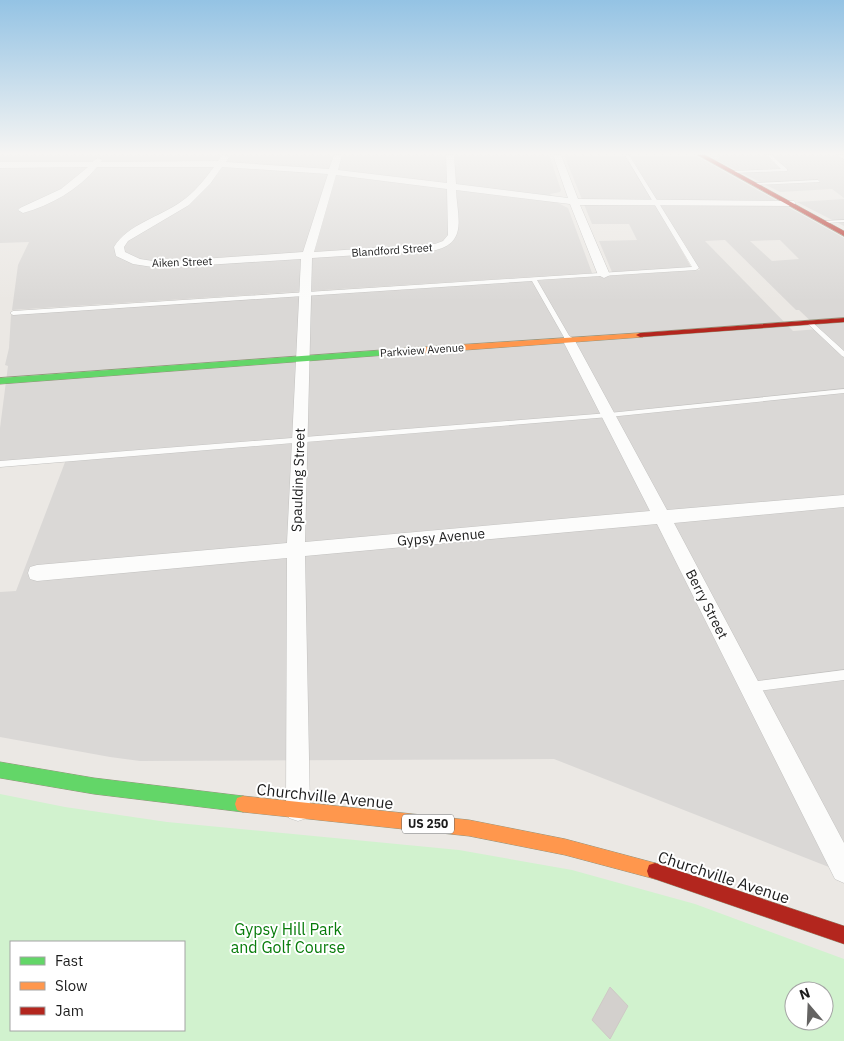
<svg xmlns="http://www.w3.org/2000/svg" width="844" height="1041" viewBox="0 0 844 1041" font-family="'IBM Plex Sans',sans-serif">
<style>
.residential{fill:#dad8d6;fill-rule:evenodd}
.park{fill:#d1f2ce;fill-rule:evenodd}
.building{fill:#d3d0cd;stroke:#cec9c5}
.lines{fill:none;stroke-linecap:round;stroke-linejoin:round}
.lane-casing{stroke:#c3c2c0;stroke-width:1}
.street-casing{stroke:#c3c2c0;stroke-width:1}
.fast-casing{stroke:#94947c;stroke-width:1}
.slow-casing{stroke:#94947c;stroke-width:1}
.jam-casing{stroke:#94947c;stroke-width:1}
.lane{fill:#fcfcfb;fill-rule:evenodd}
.street{fill:#fcfcfb;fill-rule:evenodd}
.fast{fill:#63d668;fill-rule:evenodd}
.slow{fill:#ff974d;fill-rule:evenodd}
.jam{fill:#b3261e;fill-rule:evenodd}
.labels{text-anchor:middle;stroke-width:4;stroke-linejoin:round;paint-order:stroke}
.far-street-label{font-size:11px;fill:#1c1c1c;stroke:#fff}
.shield{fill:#fff;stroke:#606060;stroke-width:1}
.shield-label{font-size:12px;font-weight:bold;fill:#1c1c1c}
.street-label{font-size:14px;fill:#1c1c1c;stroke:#fff}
.near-street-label{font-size:16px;fill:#1c1c1c;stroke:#fff}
.near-park-label{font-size:16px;fill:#087c0b;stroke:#fff}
</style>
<rect width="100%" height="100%" fill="#ebe8e4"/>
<path class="residential" d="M0 155H549L561 190 560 192 550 194 558 203 568 208 592 273 12 310 18 265 29 242 0 243Z
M564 155 696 156 844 238V873L554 759 140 761 110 757 0 737V592L16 591 67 457 0 462V428L8 366 5 365 9 348 11 315 700 270 683 241 676 240 691 267 612 272 599 241 637 240 629 224H592ZM725 240 796 310H799L819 329 793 331 705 241ZM780 240 799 259 772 261 750 241Z
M714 155H844V198L832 189 780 192 714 159 719 158Z
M844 199V226L797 202Z"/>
<path class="park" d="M0 794 65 807 167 822 459 850 572 870 695 904 844 959V1041H0ZM11 942H184V1030H11ZM794 991H824V1021H794Z"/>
<path class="building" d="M610 987 628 1006 610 1039 592 1020Z"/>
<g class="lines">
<g class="lane-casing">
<path id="lane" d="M625 155H629L699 268 696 270 537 280 571 339 570 340 568 341 565 339 532 281 13 315 10 313 13 311 692 267Z
M767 155H771L787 169V171L733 173 731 172 733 171 781 169Z
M818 180 820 182 754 185 752 184 754 183Z
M844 220V222L825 223 823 222 825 221Z
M807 321H811L844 351V357L842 356 807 323Z
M844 389V393L609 417 0 467V461L609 413Z
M844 670V680L750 692 746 691 745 687 746 683 750 682Z"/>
</g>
<g class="street-casing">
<path id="street" d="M222 155 229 157 226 162 329 169 334 155H342L338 170 447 183 446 155H454L456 184 568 198 553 155H561L578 199 794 201 796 203 791 206 580 205 610 275 604 278 598 275 570 204 456 190C457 216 468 242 436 250L312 258 305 542 650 511 562 339 568 335 574 339 667 510 844 495V507L674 523 844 843V883L835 879 657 524 305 556 310 809 307 818 298 821 289 818 286 809 287 558 37 581 30 579 28 573 30 567 37 565 287 543 301 259 159 268 133 264 116 256 114 247C128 224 160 217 182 201 194 193 205 179 214 167H97C78 190 51 205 23 213L18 210 20 208 61 189 88 167 0 168V162H92L98 158 102 160 101 162 218 161ZM222 167 328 174 303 252 159 262 140 259 125 252 124 247 128 241 189 205 210 184ZM336 175 447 189 448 235 443 241 435 244 314 252Z
M837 155H844V159Z"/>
</g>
<g class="fast-casing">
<path id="fast" d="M397 349 400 350V354L0 384V378Z
M0 762 94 778 243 796 249 798 251 804 249 810 243 812 94 794 0 778Z"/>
</g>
<g class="slow-casing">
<path id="slow" d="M640 333 644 335 643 337 397 355 393 352 397 349Z
M243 796 469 820 565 839 655 863 661 865 663 871 661 877 655 879 565 855 469 836 243 812 237 810 235 804 237 798Z"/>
</g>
<g class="jam-casing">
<path id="jam" d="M698 155H705L844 231V236Z
M844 318V322L640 337 636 335 640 333Z
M655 863 844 926V944L649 877 647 871 649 865Z"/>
</g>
<use href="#lane" class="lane"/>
<use href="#street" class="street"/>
<use href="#fast" class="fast"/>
<use href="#slow" class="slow"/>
<use href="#jam" class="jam"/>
</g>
<linearGradient id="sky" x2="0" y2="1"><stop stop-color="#94c3e4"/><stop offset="0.51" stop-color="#f6f5f3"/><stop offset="1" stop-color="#f6f5f3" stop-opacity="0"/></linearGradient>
<rect width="844" height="301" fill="url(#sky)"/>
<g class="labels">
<g class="far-street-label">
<text transform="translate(392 250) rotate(-4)" y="4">Blandford Street</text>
<text transform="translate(182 262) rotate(-2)" y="4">Aiken Street</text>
<text transform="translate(422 350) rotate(-4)" y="4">Parkview Avenue</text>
</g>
<rect class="shield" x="402" y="814.5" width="52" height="19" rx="4"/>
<g class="shield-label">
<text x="428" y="828">US 250</text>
</g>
<g class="street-label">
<text transform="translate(298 480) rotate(-88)" y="5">Spaulding Street</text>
<text transform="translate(441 537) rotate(-5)" y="5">Gypsy Avenue</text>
<text transform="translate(707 604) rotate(63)" y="5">Berry Street</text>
</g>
<g class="near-street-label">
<text transform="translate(325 796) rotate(6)" y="6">Churchville Avenue</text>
<text transform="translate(724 877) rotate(18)" y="6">Churchville Avenue</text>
</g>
<g class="near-park-label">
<text x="288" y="935">Gypsy Hill Park<tspan x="288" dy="18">and Golf Course</tspan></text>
</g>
</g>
<rect x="10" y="941" width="175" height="90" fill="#ffffff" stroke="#a4a4a4"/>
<rect x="20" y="957" width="25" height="8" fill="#63d668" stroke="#a4a4a4"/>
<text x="55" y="966" font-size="15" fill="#1c1c1c">Fast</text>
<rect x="20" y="982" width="25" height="8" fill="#ff974d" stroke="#a4a4a4"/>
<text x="55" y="991" font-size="15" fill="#1c1c1c">Slow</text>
<rect x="20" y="1007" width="25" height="8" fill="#b3261e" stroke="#a4a4a4"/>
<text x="55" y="1016" font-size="15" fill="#1c1c1c">Jam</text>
<g transform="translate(809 1006) rotate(341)"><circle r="24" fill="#ffffff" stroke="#a4a4a4"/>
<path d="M0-4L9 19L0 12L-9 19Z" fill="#646362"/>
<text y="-8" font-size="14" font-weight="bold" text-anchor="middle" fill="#1c1c1c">N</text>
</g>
</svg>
